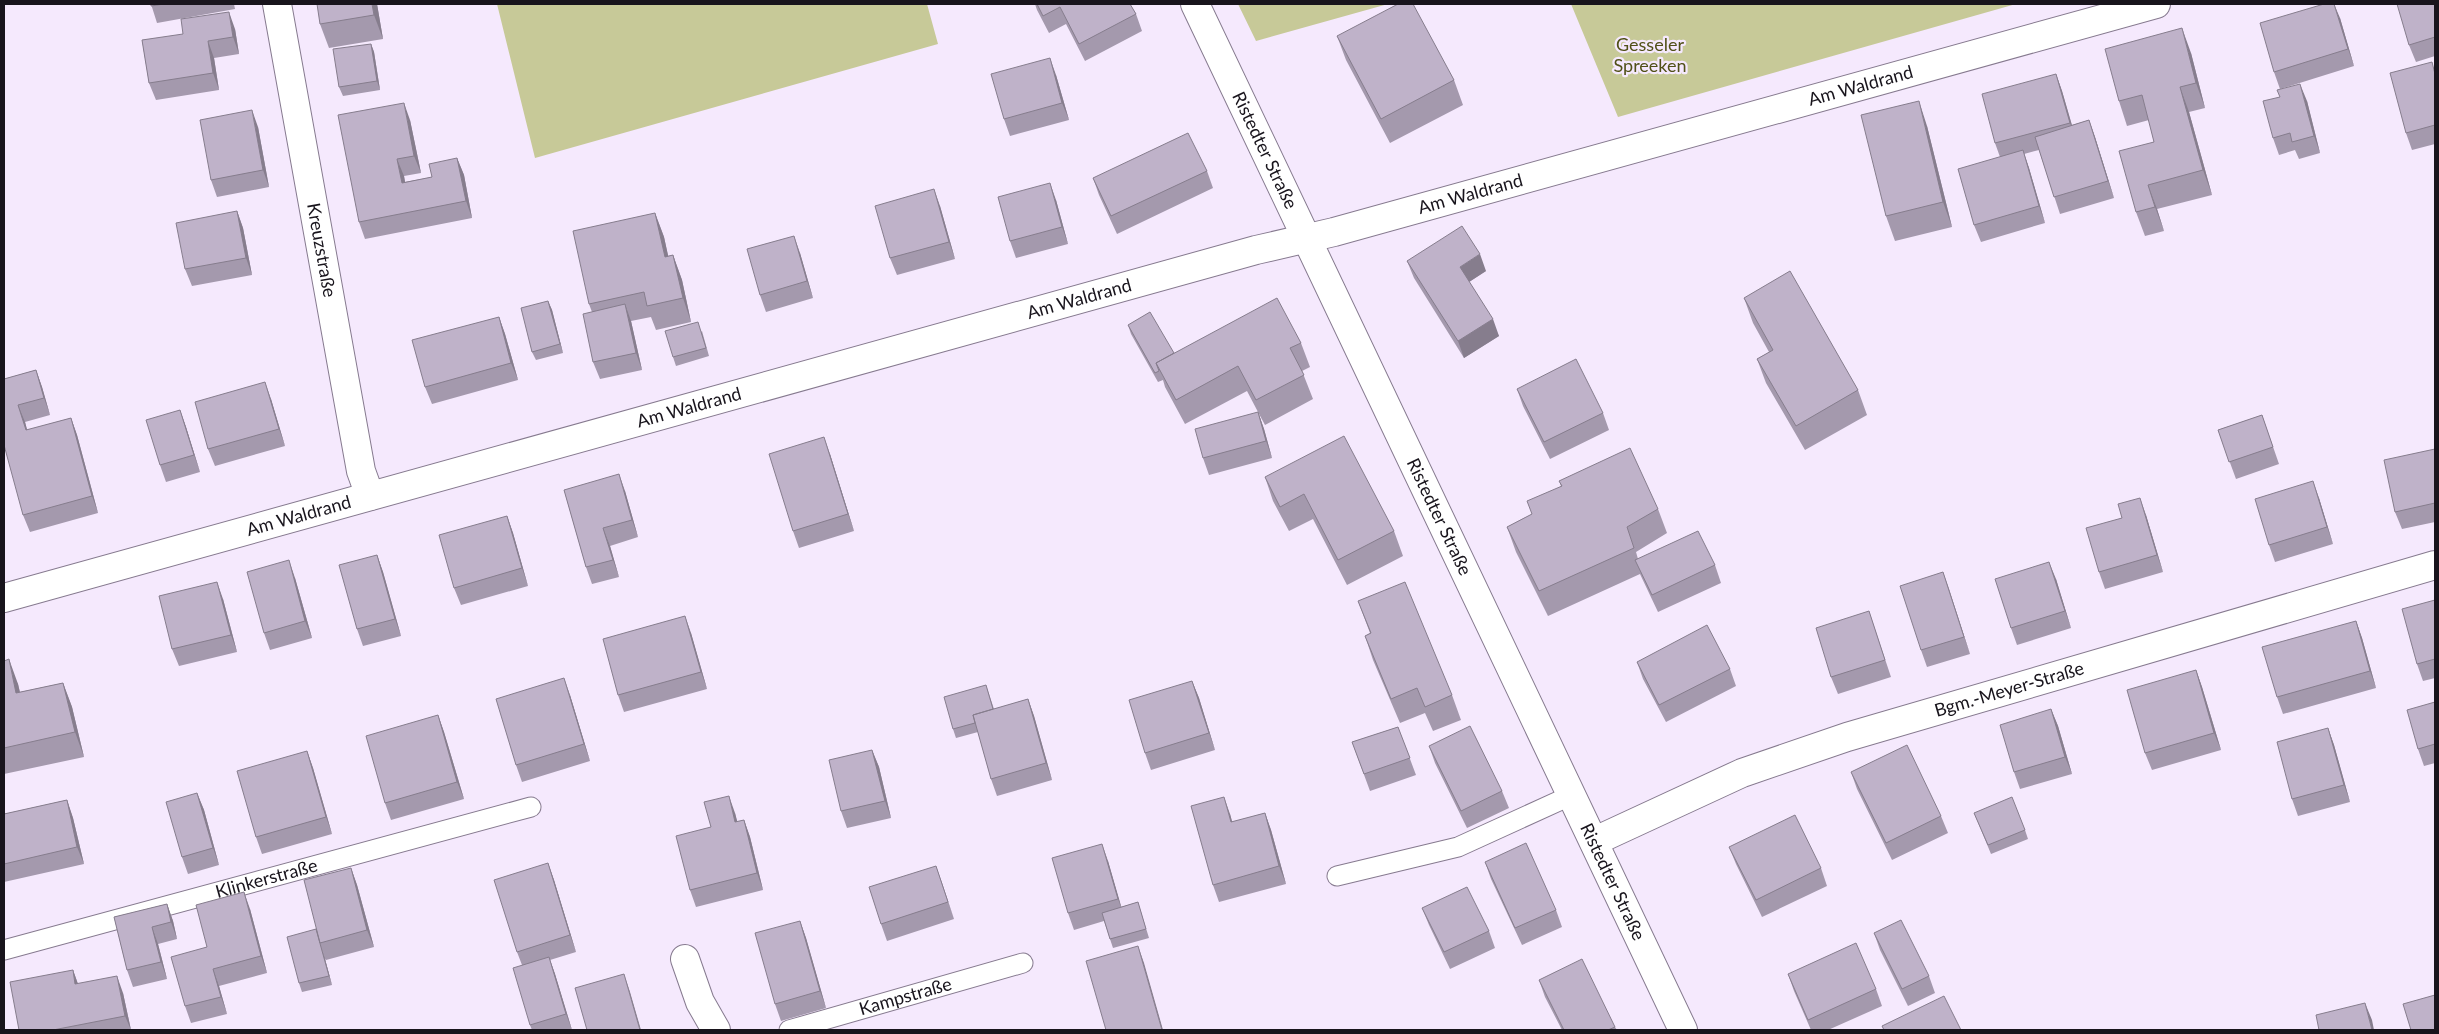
<svg xmlns="http://www.w3.org/2000/svg" width="2439" height="1034" viewBox="0 0 2439 1034" font-family="Lato,sans-serif">
<style>
.green{fill:#c7c998}
.lines{fill:none;stroke-linecap:round;stroke-linejoin:round}
.service-casing{stroke:#867a8f;stroke-width:21}
.minor-casing{stroke:#867a8f;stroke-width:30}
.service{stroke:#fff;stroke-width:19}
.minor{stroke:#fff;stroke-width:28}
.wall{fill:#a499ad}
.shaded-wall{fill:#867d8d}
.building{fill:#bfb2c9;stroke:#867d8d}
.labels{text-anchor:middle;stroke-width:4.5;stroke-linejoin:round;paint-order:stroke}
.park-label{font-size:18px;fill:#505017;stroke:#f5e9fd}
.street-label{font-size:18px;fill:#18141c;stroke:#f5e9fd}
</style>
<rect width="100%" height="100%" fill="#f5e9fd"/>
<path class="green" d="M497 4H927L938 44 535 158Z
M1238 4H1388L1256 41Z
M1571 4H2016L1618 117Z"/>
<g class="lines">
<g class="service-casing">
<g id="service">
<path d="M1337 876 1458 847 1572 795"/>
<path id="s1" d="M4 950 531 807"/>
<path id="s2" d="M789 1030 1023 963"/>
</g>
</g>
<g class="minor-casing">
<g id="minor">
<path id="s3" d="M277 4 361 471 370 496"/>
<path id="s4" d="M1195 4 1683 1030"/>
<path id="s5" d="M4 598 1256 250 1334 232 2156 4"/>
<path id="s6" d="M1595 841 1742 773 1847 737 2435 565"/>
<path d="M685 959 700 1002 716 1030"/>
</g>
</g>
<use href="#service" class="service"/>
<use href="#minor" class="minor"/>
</g>
<path class="wall" d="M151 4H234L235 9 157 23Z
M377 4 383 39 329 48 320 24Z
M1035 4H1130L1136 14 1142 31 1085 61 1066 24 1049 33 1037 10Z
M2435 4V56L2416 62 2409 45Z
M2340 18 2354 66 2280 89 2274 72Z
M235 29 239 54 214 58 219 90 156 100 149 83 142 40Z
M1337 36 1454 80 1463 105 1390 143 1346 60Z
M371 44 374 52 380 90 343 96 339 87Z
M2191 53 2205 108 2189 112 2212 195 2157 209 2164 231 2145 236 2136 212 2154 142 2149 120 2127 126 2119 101Z
M2435 71V144L2412 150 2406 133Z
M2056 74 2062 91 2072 125 2089 120 2095 137 2114 198 2060 214 2039 150 2024 154 2029 168 2045 223 1981 242 1974 225 2000 157 1995 143Z
M1056 75 1069 120 1010 136 1004 119Z
M2307 101 2320 153 2299 159 2295 150 2279 155 2273 138Z
M410 120 421 173 404 176 405 182 432 177 457 158 464 175 472 218 365 239 359 222Z
M1927 126 1952 227 1895 241 1886 216Z
M258 127 269 187 217 197 211 180Z
M1207 171 1213 188 1117 234 1099 195 1093 178Z
M1056 200 1068 244 1016 258 1010 241Z
M940 206 955 259 897 275 890 258Z
M237 211 243 228 252 275 192 286 185 269Z
M655 213 664 237 668 256 673 255 682 280 691 322 656 330 651 317 631 321 642 370 600 379 593 362 592 312 589 304Z
M800 253 813 298 766 312 760 295Z
M1407 261 1486 271 1469 282 1499 336 1464 358 1414 278Z
M1744 298 1858 390 1867 415 1805 450 1766 383 1757 359 1769 352 1753 323Z
M548 301 552 310 563 353 536 360 532 352Z
M499 317 505 334 518 380 432 404 425 387Z
M1128 325 1174 353 1301 343 1310 367 1302 371 1313 399 1265 425 1258 412 1264 429 1272 458 1209 475 1203 458 1258 412 1247 391 1185 424 1165 387 1163 380 1158 382 1131 334Z
M702 331 709 356 676 366 673 357Z
M36 370 42 387 50 415 25 422 27 430 71 418 77 435 98 513 30 532 23 515 4 379Z
M1517 389 1603 413 1609 430 1550 459 1523 406Z
M271 399 285 446 215 466 208 449Z
M180 410 186 427 200 472 166 482 160 465Z
M2262 415 2279 464 2236 479 2218 430Z
M2435 449V522L2402 529 2395 512Z
M830 454 854 531 799 548 793 531Z
M1265 477 1394 531 1403 556 1347 585 1313 519 1289 531 1273 501Z
M1559 481 1658 509 1667 533 1636 552 1638 559 1715 565 1721 583 1658 612 1640 574 1548 616 1516 552 1507 527 1532 514 1561 486Z
M564 490 625 491 638 537 610 546 619 577 592 584 586 567Z
M2319 498 2333 544 2275 562 2269 545Z
M2146 515 2163 572 2105 589 2099 572Z
M507 516 513 533 528 586 461 605 454 588Z
M377 555 383 572 401 636 363 646 357 629Z
M1943 572 1970 654 1927 667 1921 650Z
M295 578 312 638 270 650 264 633Z
M2056 579 2071 628 2017 645 2011 628Z
M223 599 237 652 179 666 172 649Z
M2435 600V678L2423 681 2417 664Z
M1358 601 1452 695 1461 720 1433 731 1425 713 1400 723 1373 660 1365 636 1370 633Z
M1869 611 1891 677 1838 694 1831 677Z
M2356 621 2362 638 2376 688 2283 714 2277 697Z
M691 633 707 689 624 712 618 695Z
M4 661 18 684 20 692 63 683 72 707 84 757 4 774Z
M1637 662 1730 669 1736 686 1666 722 1643 679Z
M2196 670 2202 687 2221 750 2152 770 2145 753Z
M1192 681 1199 698 1215 750 1151 770 1145 753Z
M986 685 994 709 1028 699 1034 716 1052 780 997 796 991 779 978 732 956 738 953 729Z
M570 695 590 761 522 782 516 765Z
M2435 702V763L2424 766 2418 749Z
M2051 709 2058 726 2072 774 2020 789 2014 772Z
M438 715 444 732 464 799 391 820 385 803Z
M1398 727 1416 775 1370 791 1352 742Z
M2328 728 2334 745 2350 802 2298 816 2292 799Z
M1429 746 1502 791 1509 808 1467 828 1435 763Z
M872 750 879 767 891 818 847 828 841 811Z
M307 751 313 768 332 834 262 854 256 837Z
M1851 772 1941 816 1948 833 1892 860 1857 789Z
M197 793 204 810 219 865 188 874 182 857Z
M67 800 73 818 84 864 4 882V814Z
M735 813 737 822 744 820 750 837 763 890 696 907 690 890 711 827Z
M1265 813 1271 830 1286 884 1219 902 1213 885 1230 814 1232 822Z
M1974 813 2025 830 2028 839 1991 854Z
M1729 847 1821 868 1827 886 1762 917 1736 864Z
M1108 861 1121 907 1138 902 1149 938 1113 948 1104 921 1074 930 1068 913Z
M1485 862 1556 910 1562 927 1522 945 1491 879Z
M548 863 554 880 576 952 550 960 555 974 572 1030H532L530 1025 522 965 517 952Z
M936 866 954 919 887 941 881 924Z
M351 868 357 885 374 947 326 960 325 959 332 985 302 992 299 983 316 929Z
M167 904 173 921 177 939 158 944 167 979 133 987 127 970 114 917Z
M1422 908 1489 931 1495 948 1450 969 1429 925Z
M250 909 267 973 219 986 227 1014 191 1023 185 1006 207 947Z
M800 921 806 938 826 1008 781 1021 775 1004Z
M1874 933 1929 976 1935 993 1908 1006 1880 950Z
M73 970 78 984 123 993 131 1030H19Z
M1788 974 1876 989 1882 1006 1828 1030H1811L1794 991Z
M1539 980 1615 1027 1617 1030H1562L1545 997Z"/>
<path class="shaded-wall" d="M372 4H377L383 39 374 15Z
M2334 4 2340 18 2354 66 2348 49Z
M229 12 235 29 239 54 233 37Z
M2182 28 2191 53 2205 108 2196 83Z
M208 41 214 58 219 90 213 73Z
M371 44 374 52 380 90 377 81Z
M1050 58 1056 75 1069 120 1062 103Z
M2056 74 2062 91 2076 140 2070 123Z
M2300 84 2307 101 2320 153 2314 136Z
M2180 87 2189 112 2212 195 2203 170Z
M1919 101 1927 126 1952 227 1943 202Z
M404 103 410 120 421 173 414 156Z
M252 110 258 127 269 187 263 170Z
M2089 120 2095 137 2114 198 2108 181Z
M2023 150 2029 168 2045 223 2039 206Z
M457 158 464 175 472 218 466 201Z
M397 159 404 176 408 200 402 183Z
M1050 183 1056 200 1068 244 1062 227Z
M2148 185 2157 209 2164 231 2155 207Z
M934 189 940 206 955 259 949 242Z
M237 211 243 228 252 275 246 258Z
M655 213 664 237 674 282 665 257Z
M794 236 800 253 813 298 807 281Z
M1480 254 1486 271 1466 284 1460 267Z
M673 255 682 280 691 322 683 298Z
M548 301 552 310 563 353 560 344Z
M625 304 631 321 642 370 636 353Z
M499 317 505 334 518 380 511 363Z
M1493 319 1499 336 1464 358 1458 341Z
M36 370 42 387 50 415 44 398Z
M265 382 271 399 285 446 279 429Z
M18 405 25 422 32 448 26 430Z
M180 410 186 427 200 472 194 455Z
M1258 412 1264 429 1272 458 1266 441Z
M71 418 77 435 98 513 92 496Z
M824 437 830 454 854 531 848 514Z
M619 474 625 491 638 537 632 520Z
M2313 481 2319 498 2333 544 2327 527Z
M2140 498 2146 515 2163 572 2157 555Z
M507 516 513 533 528 586 522 568Z
M603 528 610 546 619 577 613 560Z
M377 555 383 572 401 636 395 619Z
M289 560 295 578 312 638 305 621Z
M2049 562 2056 579 2071 628 2065 611Z
M1943 572 1949 589 1970 654 1964 637Z
M217 582 223 599 237 652 231 635Z
M685 616 691 633 707 689 701 672Z
M2356 621 2362 638 2376 688 2370 671Z
M9 659 18 684 25 717 16 693Z
M2196 670 2202 687 2221 750 2214 733Z
M564 678 570 695 590 761 584 744Z
M1192 681 1199 698 1215 750 1209 733Z
M63 683 72 707 84 757 75 732Z
M1028 699 1034 716 1052 780 1046 763Z
M2051 709 2058 726 2072 774 2065 757Z
M438 715 444 732 464 799 457 782Z
M2328 728 2334 745 2350 802 2344 785Z
M872 750 879 767 891 818 885 801Z
M307 751 313 768 332 834 326 817Z
M197 793 204 810 219 865 213 848Z
M729 796 735 813 742 839 735 822Z
M1224 797 1230 814 1237 839 1231 822Z
M67 800 73 818 84 864 77 847Z
M1265 813 1271 830 1286 884 1279 866Z
M744 820 750 837 763 890 757 873Z
M1102 844 1108 861 1124 916 1118 899Z
M548 863 554 880 576 952 570 935Z
M936 866 942 883 954 919 948 902Z
M351 868 357 885 374 947 367 930Z
M244 892 250 909 267 973 261 956Z
M167 904 173 921 177 939 171 922Z
M800 921 806 938 826 1008 820 991Z
M152 927 158 944 167 979 161 962Z
M1138 946 1144 963 1163 1030H1162Z
M322 950 325 959 332 985 329 976Z
M549 957 555 974 572 1030 566 1014Z
M213 969 219 986 227 1014 221 997Z
M73 970 79 987 75 984Z
M624 974 630 992 641 1030H640Z
M117 976 123 993 131 1030 125 1016Z
M2365 1003 2372 1020 2374 1030H2372Z"/>
<path class="building" d="M151 4H164L151 6Z
M317 4H372L374 15 320 24Z
M1037 4H1130L1136 14 1079 44 1060 7 1043 16Z
M1398 4H1413L1454 80 1381 119 1337 36Z
M2324 4H2334L2348 49 2274 72 2260 23Z
M2397 4H2435V37L2409 45Z
M229 12 233 37 208 41 213 73 149 83 142 40 183 34 181 19Z
M2182 28 2196 83 2180 87 2203 170 2148 185 2155 207 2136 212 2119 151 2154 142 2142 95 2119 101 2105 49Z
M371 44 377 81 339 87 333 49Z
M1050 58 1062 103 1004 119 991 74Z
M2432 62 2435 74V125L2406 133 2390 73Z
M2056 74 2070 123 1995 143 1982 94Z
M2300 84 2314 136 2292 142 2290 133 2273 138 2263 101 2280 97 2277 90Z
M1919 101 1943 202 1886 216 1861 115Z
M404 103 414 156 397 159 402 183 432 177 429 164 457 158 466 201 359 222 338 115Z
M252 110 263 170 211 180 200 120Z
M2089 120 2108 181 2054 197 2035 137Z
M1188 133 1207 171 1111 216 1093 178Z
M2023 150 2039 206 1974 225 1958 169Z
M1050 183 1062 227 1010 241 998 197Z
M934 189 949 242 890 258 875 206Z
M237 211 246 258 185 269 176 223Z
M655 213 665 257 673 255 683 298 647 306 644 292 589 304 573 231Z
M1462 226 1480 254 1460 267 1493 319 1458 341 1407 261Z
M794 236 807 281 760 295 747 249Z
M1790 271 1858 390 1796 426 1757 359 1773 350 1744 298Z
M1277 298 1301 343 1290 348 1304 375 1256 400 1238 366 1176 400 1156 363Z
M548 301 560 344 532 352 521 308Z
M625 304 636 353 593 362 583 314Z
M1150 312 1174 353 1156 363 1159 371 1155 373 1128 325Z
M499 317 511 363 425 387 412 340Z
M698 322 706 348 673 357 665 331Z
M1576 359 1603 413 1544 442 1517 389Z
M36 370 44 398 18 405 26 430 71 418 92 496 23 515 4 445V379Z
M265 382 279 429 208 449 195 402Z
M180 410 194 455 160 465 146 420Z
M1258 412 1266 441 1203 458 1195 429Z
M2262 415 2273 447 2229 462 2218 430Z
M1344 436 1394 531 1338 560 1304 494 1280 507 1265 477Z
M824 437 848 514 793 531 769 454Z
M1630 448 1658 509 1627 527 1634 548 1539 591 1507 527 1532 514 1527 501 1562 486 1559 481Z
M2435 449V503L2395 512 2384 460Z
M619 474 632 520 603 528 613 560 586 567 564 490Z
M2313 481 2327 527 2269 545 2255 499Z
M2140 498 2157 555 2099 572 2086 528 2122 518 2118 504Z
M507 516 522 568 454 588 439 535Z
M1698 531 1715 565 1652 595 1635 560Z
M377 555 395 619 357 629 339 565Z
M289 560 305 621 264 633 247 572Z
M2049 562 2065 611 2011 628 1995 579Z
M1943 572 1964 637 1921 650 1900 586Z
M217 582 231 635 172 649 159 596Z
M1405 582 1452 695 1425 707 1417 688 1391 699 1365 636 1371 633 1358 601Z
M2435 600V659L2417 664 2402 609Z
M1869 611 1885 660 1831 677 1816 628Z
M685 616 701 672 618 695 603 639Z
M2356 621 2370 671 2277 697 2262 647Z
M1707 625 1730 669 1659 705 1637 662Z
M9 659 16 693 63 683 75 732 4 748V661Z
M2196 670 2214 733 2145 753 2127 690Z
M564 678 584 744 516 765 496 699Z
M1192 681 1209 733 1145 753 1129 700Z
M986 685 993 709 973 715 975 723 953 729 944 697Z
M1028 699 1046 763 991 779 973 715Z
M2435 702V744L2418 749 2407 710Z
M2051 709 2065 757 2014 772 2000 725Z
M438 715 457 782 385 803 366 736Z
M1470 726 1502 791 1461 811 1429 746Z
M1398 727 1410 758 1364 774 1352 742Z
M2328 728 2344 785 2292 799 2277 742Z
M1907 745 1941 816 1886 843 1851 772Z
M872 750 885 801 841 811 829 760Z
M307 751 326 817 256 837 237 771Z
M197 793 213 848 182 857 166 802Z
M729 796 735 822 744 820 757 873 690 890 676 836 711 827 704 802Z
M1224 797 1231 822 1265 813 1279 866 1213 885 1191 806Z
M2012 797 2025 830 1988 845 1974 813Z
M67 800 77 847 4 864V814Z
M1795 815 1821 868 1756 900 1729 847Z
M1526 843 1556 910 1515 928 1485 862Z
M1102 844 1118 899 1068 913 1052 858Z
M548 863 570 935 517 952 494 880Z
M936 866 948 902 881 924 869 887Z
M351 868 367 930 320 943 304 880Z
M1467 887 1489 931 1444 952 1422 908Z
M244 892 261 956 213 969 221 997 185 1006 171 957 207 947 196 905Z
M1138 902 1146 929 1110 939 1102 913Z
M167 904 171 922 152 927 161 962 127 970 114 917Z
M1901 920 1929 976 1902 989 1874 933Z
M800 921 820 991 775 1004 755 933Z
M316 929 329 976 299 983 287 937Z
M1856 943 1876 989 1808 1020 1788 974Z
M1138 946 1162 1030H1106L1086 961Z
M549 957 566 1014 530 1025 513 968Z
M1582 959 1615 1027 1608 1030H1564L1539 980Z
M73 970 75 984 117 976 125 1016 53 1030H19L10 982Z
M624 974 640 1030H587L575 988Z
M2435 995V1030H2411L2403 1004Z
M1944 996 1961 1030H1884L1882 1026Z
M2365 1003 2372 1030H2319L2316 1015Z"/>
<g class="labels">
<g class="park-label">
<text x="1650" y="51">Gesseler<tspan x="1650" dy="21">Spreeken</tspan></text>
</g>
<g class="street-label">
<text dy="6" stroke="none"><textPath href="#s5" startOffset="1926">Am Waldrand</textPath></text>
<text dy="6" stroke="none"><textPath href="#s4" startOffset="162">Ristedter Straße</textPath></text>
<text dy="6" stroke="none"><textPath href="#s5" startOffset="1521">Am Waldrand</textPath></text>
<text dy="6" stroke="none"><textPath href="#s3" startOffset="250">Kreuzstraße</textPath></text>
<text dy="6" stroke="none"><textPath href="#s5" startOffset="1116">Am Waldrand</textPath></text>
<text dy="6" stroke="none"><textPath href="#s5" startOffset="711">Am Waldrand</textPath></text>
<text dy="6" stroke="none"><textPath href="#s5" startOffset="306">Am Waldrand</textPath></text>
<text dy="6" stroke="none"><textPath href="#s4" startOffset="568">Ristedter Straße</textPath></text>
<text dy="6" stroke="none"><textPath href="#s6" startOffset="442">Bgm.-Meyer-Straße</textPath></text>
<text dy="6" stroke="none"><textPath href="#s1" startOffset="272">Klinkerstraße</textPath></text>
<text dy="6" stroke="none"><textPath href="#s4" startOffset="972">Ristedter Straße</textPath></text>
<text dy="6" stroke="none"><textPath href="#s2" startOffset="121">Kampstraße</textPath></text>
</g>
</g>
<rect width="2439" height="1034" fill="none" stroke="#18141c" stroke-width="10"/>
</svg>
